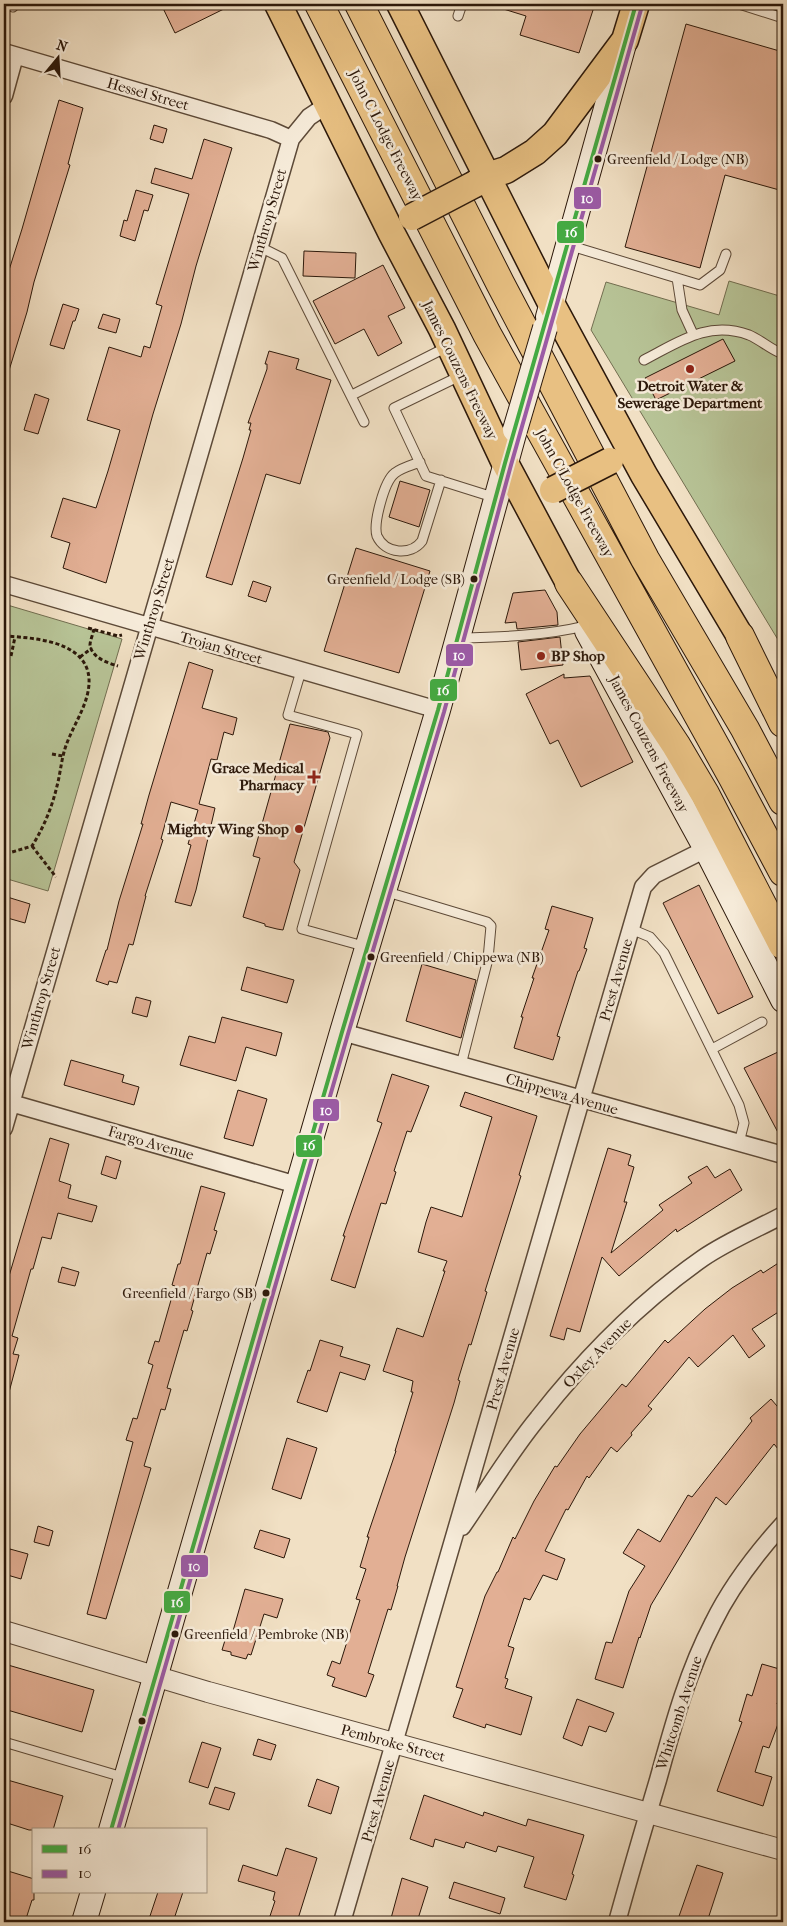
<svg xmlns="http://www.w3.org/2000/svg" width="787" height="1926" viewBox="0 0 787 1926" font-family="'IM FELL French Canon',serif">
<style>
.green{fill:#b7c396;stroke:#726e50}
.building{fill:#e2af94;stroke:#2c180a}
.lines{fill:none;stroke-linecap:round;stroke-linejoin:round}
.service-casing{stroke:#5d4a38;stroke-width:11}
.minor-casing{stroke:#5d4a38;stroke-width:19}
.tertiary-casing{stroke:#5d4a38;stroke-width:22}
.secondary-casing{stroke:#2c180a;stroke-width:26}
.primary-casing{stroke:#2c180a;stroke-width:29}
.motorway-casing{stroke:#2c180a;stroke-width:30}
.path{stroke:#2c180a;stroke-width:3;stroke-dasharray:4 2.5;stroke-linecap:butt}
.service{stroke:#f6ebd9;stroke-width:9}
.minor{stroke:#f6ebd9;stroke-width:16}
.tertiary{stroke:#f6ebd9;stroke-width:20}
.secondary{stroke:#f6ebd9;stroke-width:24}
.primary{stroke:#e8c082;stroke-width:26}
.motorway{stroke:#e8c082;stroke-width:28}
.secondary-bridge-casing{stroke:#2c180a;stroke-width:26;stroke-linecap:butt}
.primary-bridge-casing{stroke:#2c180a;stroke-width:29;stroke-linecap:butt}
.secondary-bridge{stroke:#f6ebd9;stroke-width:24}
.primary-bridge{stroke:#e8c082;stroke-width:26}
.bus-1-casing{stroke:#f6ebd9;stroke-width:8}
.bus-2-casing{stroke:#f6ebd9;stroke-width:8}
.bus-1{stroke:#44aa42;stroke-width:4}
.bus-2{stroke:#9b5ba5;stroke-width:4}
.bus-dot{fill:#2c180a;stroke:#f6ebd9;stroke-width:2}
.poi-dot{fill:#8f2418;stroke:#f6ebd9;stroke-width:2}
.labels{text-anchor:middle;stroke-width:5;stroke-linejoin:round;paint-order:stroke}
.bus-label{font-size:14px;fill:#2c180a;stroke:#f6ebd9;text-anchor:start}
.street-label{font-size:15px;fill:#2c180a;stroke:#f6ebd9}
.poi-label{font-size:15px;font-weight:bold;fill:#2c180a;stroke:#f6ebd9;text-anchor:end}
.line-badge{stroke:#f6ebd9;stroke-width:2}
.badge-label{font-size:14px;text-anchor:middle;font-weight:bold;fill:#fff}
</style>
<rect width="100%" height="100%" fill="#f1e0c4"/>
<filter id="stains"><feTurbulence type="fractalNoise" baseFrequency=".004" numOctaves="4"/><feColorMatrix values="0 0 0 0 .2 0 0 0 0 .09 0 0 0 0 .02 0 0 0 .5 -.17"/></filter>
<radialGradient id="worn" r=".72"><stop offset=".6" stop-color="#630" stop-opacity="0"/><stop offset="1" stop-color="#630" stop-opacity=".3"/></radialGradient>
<path class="green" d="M729 281 783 297V648L591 330 606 282 719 315Z
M4 604 122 639 48 891 4 878Z"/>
<path class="building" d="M161 4H234L175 33Z
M497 4H595L579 53 520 35 526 16 497 7Z
M686 24 783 52V191L725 175 700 268 625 247Z
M59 100 83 108 68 164 70 165 34 282 27 312 7 377 4 376V286L22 229Z
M154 125 167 129 163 143 150 139Z
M204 139 232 148 196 266 181 324 153 414 106 583 63 568 70 543 51 537 63 498 96 508 108 471 120 430 87 420 109 347 141 357 144 346 150 348 162 306 156 304 189 194 151 183 155 168 192 179Z
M136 190 153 195 148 211 144 210 135 241 120 236 124 220 127 221Z
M304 251 356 253 355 278 303 276Z
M383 265 405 308 388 316 402 343 378 356 364 329 335 344 313 301Z
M63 304 79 309 75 321H73L64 349 50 345Z
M103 314 120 319 116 333 98 328Z
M723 339 735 361 656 400 645 378Z
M269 351 299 359 296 369 331 380 300 484 266 474 232 585 206 577 243 458 251 430H249L251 423H248L267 369V364H265Z
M35 394 49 399 38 434 24 430Z
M400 481 430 490 419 527 389 517Z
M356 548 430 571 399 673 324 651Z
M253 581 271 587 266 602 248 596Z
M545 590 557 612 558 625 517 629 516 622 505 623 513 593Z
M560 637 563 665 521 670 518 642Z
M189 662 213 670 202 708 237 718 233 735 224 732 217 760 211 759 199 804 215 808 196 890 191 906 175 902 191 845 188 844 198 810 171 802 161 839 163 840 145 896H146L133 945 129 944 117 983 109 981 108 985 96 981 106 950H107L119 901 143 824H141L149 795Z
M564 674V678L590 676 633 762 581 787 558 740 550 744 526 694Z
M290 724 328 732 330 738 294 862 300 870 283 930 277 929 265 926V924L243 917 260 858 253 856Z
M699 885 753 997 718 1014 663 903Z
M4 896 30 904 25 923 4 917Z
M552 906 593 918 584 948 587 949 579 971H578L557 1036 560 1037 553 1060 514 1048 523 1017H521L534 978H532L549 930 545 929Z
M422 964 476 980 461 1038 406 1021Z
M247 967 294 980 287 1003 241 990Z
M136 997 151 1001 147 1017 132 1013Z
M222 1017 282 1033 276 1056 246 1047 236 1081 180 1065 189 1036 215 1043Z
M778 1052 783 1062V1142L744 1068Z
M71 1060 124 1075 122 1082 139 1087 134 1105 64 1085Z
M392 1074 429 1086 411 1132 407 1131 394 1171 396 1172 386 1204 381 1203 355 1288 331 1280 345 1236H343L382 1123 377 1121Z
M238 1090 267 1099 253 1146 224 1138Z
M465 1092 537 1116 519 1175 521 1176 485 1291 487 1292 471 1345 469 1344 458 1380 460 1381 454 1403 405 1557 397 1586H398L391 1610 388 1609 368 1673 374 1675 366 1697 332 1686 335 1678 327 1675 332 1661 340 1664 360 1600 356 1599 366 1569 360 1567 369 1537H367L396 1451H395L413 1392H411L413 1381 383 1371 397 1328 423 1337 445 1271H443L447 1261 418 1252 426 1222 431 1207 462 1217 492 1117 460 1106Z
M50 1138 69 1144 59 1181 71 1185 68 1198 97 1206 92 1222 58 1213 51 1239 42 1237 33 1269H31L12 1336 18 1338 13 1354 19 1355 8 1396 4 1395V1293Z
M608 1148 631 1155 628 1165 634 1167 624 1202H627L611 1253 663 1210 659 1205 692 1183 688 1177 707 1166 715 1178 730 1169 742 1190 677 1232 676 1229 619 1276 602 1257 580 1332 567 1328 564 1340 550 1336Z
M106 1156 121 1161 116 1179 101 1174Z
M201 1186 225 1193 214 1230 217 1231 210 1254 207 1253 191 1310 193 1311 187 1331 184 1330 167 1388 171 1389 165 1410 161 1409 144 1466 151 1468 106 1619 87 1614 133 1442 126 1440 133 1418 137 1419 153 1365 148 1363 155 1341 159 1342 175 1286 172 1285 178 1264H180Z
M783 1260V1309L752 1329 765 1346 749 1358 733 1335 698 1367 689 1357 648 1406 652 1409 631 1433 632 1435 617 1452 611 1447 589 1478 587 1476 568 1510 566 1509 545 1551 565 1559 557 1580 543 1575 530 1600 524 1598 508 1646 514 1648 505 1678 508 1679 505 1688 532 1697 521 1735 486 1724 485 1728 453 1717 463 1689 456 1687 485 1596 497 1572H498L513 1537 515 1539 534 1501 555 1466 557 1467 580 1434 622 1384 626 1387 665 1340 668 1343 705 1309 732 1288 761 1270 763 1273Z
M62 1267 79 1272 75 1286 58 1282Z
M320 1340 343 1347 340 1356 370 1365 365 1380 340 1372 327 1412 297 1402 308 1370 310 1371Z
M771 1399 783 1413V1455L774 1444 726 1505 716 1497 651 1605 640 1638 639 1637 623 1688 595 1679 606 1642 612 1643 629 1591 645 1566 623 1553 638 1529 660 1542 688 1495 692 1497 752 1421 750 1418Z
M287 1438 317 1448 301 1499 272 1489Z
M38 1526 53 1531 49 1546 34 1542Z
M260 1530 290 1539 284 1558 254 1548Z
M10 1549 28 1554 21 1579 4 1574Z
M245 1589 283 1599 277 1618 264 1614 251 1655 248 1654 246 1659 231 1655V1652L222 1650 226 1637 231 1638Z
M762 1664 783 1670V1685L777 1704 783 1706V1726L778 1724 769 1748 763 1746 755 1772 772 1777 763 1806 717 1791 742 1722 739 1721 747 1694 752 1696Z
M8 1665 94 1690 82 1732 4 1709V1680Z
M577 1699 614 1713 606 1732 589 1726 582 1746 563 1738Z
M258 1739 276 1745 271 1760 253 1755Z
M202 1742 221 1748 208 1788 189 1782Z
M4 1779 63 1796 53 1830H29L4 1822Z
M317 1779 339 1787 331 1814 308 1806Z
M215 1787 235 1793 229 1810 209 1804Z
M424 1795 483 1816 484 1812 526 1826 528 1819 584 1835 572 1874 574 1875 566 1900 524 1887 534 1857 498 1846 496 1852 466 1842 464 1848 435 1839 433 1847 410 1839Z
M286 1848 317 1858 297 1922H268L275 1901 273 1900 275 1892 238 1881 243 1865 277 1876Z
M697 1865 723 1873 707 1922H677Z
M8 1871 34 1879V1900H32L25 1922H4V1884Z
M402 1878 428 1887 417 1922H390Z
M454 1882 505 1898 500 1914 449 1898Z
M158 1892H183L173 1922H148Z"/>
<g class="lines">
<g class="service-casing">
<path id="service" d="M4 4 13 7 14 4
M739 4 783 18
M458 16 462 4
M568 245 700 285 720 270 726 254
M260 247 282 258 364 422
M677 278 682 310 693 334
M644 360C679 342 708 320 749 335 761 340 771 350 783 354
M462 375 394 408 426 476 496 498
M352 395 447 347
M420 462C412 465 401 468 395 473 384 481 373 524 377 536 385 554 411 556 422 541L441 480
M458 638C500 637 544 636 585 626
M301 671 288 715 357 734 302 929 367 947
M384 891 487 922 491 926 488 959 461 1065
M631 929 650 937 664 953 739 1105 744 1123 739 1143
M712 1049 762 1022
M4 1742 126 1778"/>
</g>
<g class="minor-casing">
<path id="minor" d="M4 52 271 130 291 139
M4 96 15 56
M4 584 438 710
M342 1032 783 1155
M4 1101 297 1185
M4 1128 291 139 309 117 327 105
M462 1527C487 1491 510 1452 538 1418 585 1358 640 1302 703 1258 728 1241 757 1229 783 1215
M342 1922 643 887 654 875 706 849
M617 1922C630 1875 644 1827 658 1780 673 1726 687 1673 713 1623 731 1586 756 1554 783 1524"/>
</g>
<g class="tertiary-casing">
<path id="tertiary" d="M4 1631 208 1692 783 1850"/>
</g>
<g class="secondary-casing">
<path id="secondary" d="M548 317 624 44
M587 631 706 849 783 1000
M111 1830 342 1032 438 710 515 430
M84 1922 93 1892"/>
</g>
<g class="primary-casing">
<path id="primary" d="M278 4 392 234 442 329 505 463 569 583
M400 4 552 305 644 475 740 636
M475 184 487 176 506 170 535 152 555 134 625 40 636 4"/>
</g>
<g class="motorway-casing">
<path id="motorway" d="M319 4 487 334 733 778 783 872
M359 4 500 283 645 559 745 729 783 801
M569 583 676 745 705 794 783 945
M740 636 783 723"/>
</g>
<path class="path" d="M88 628 118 636 122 635
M94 629C93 634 90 641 90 645 92 658 108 663 118 666
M4 636C41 638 101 643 87 696 82 715 69 733 64 752 61 763 60 775 57 786 52 807 44 827 32 846L9 853H4
M11 656 15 637
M80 657 92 648
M52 754 63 756
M32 846 56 877"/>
<use href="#service" class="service"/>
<use href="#minor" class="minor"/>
<use href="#tertiary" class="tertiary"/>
<use href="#secondary" class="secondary"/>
<use href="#primary" class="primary"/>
<use href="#motorway" class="motorway"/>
<g class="secondary-bridge-casing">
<path id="secondary-bridge" d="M515 430 545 328"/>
</g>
<g class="primary-bridge-casing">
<path id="primary-bridge" d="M412 217 475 184
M553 490 610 461"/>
</g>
<use href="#secondary-bridge" class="secondary-bridge"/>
<use href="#primary-bridge" class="primary-bridge"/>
<g class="bus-1-casing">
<path id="bus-1" d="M111 1830 342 1032 438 710 505 463 636 4"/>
</g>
<g class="bus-2-casing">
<path id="bus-2" d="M118 1830 348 1034 444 712 511 465 642 6"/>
</g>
<use href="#bus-1" class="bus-1"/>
<use href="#bus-2" class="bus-2"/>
</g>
<g class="bus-dot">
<circle cx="598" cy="159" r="4.5"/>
<circle cx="474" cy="579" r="4.5"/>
<circle cx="371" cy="957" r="4.5"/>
<circle cx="266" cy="1293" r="4.5"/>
<circle cx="175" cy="1634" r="4.5"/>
<circle cx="142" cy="1721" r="4.5"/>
</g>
<g class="poi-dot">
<circle cx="690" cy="369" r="5"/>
<circle cx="541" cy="656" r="5"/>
<path d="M311.5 769.5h5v5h5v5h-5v5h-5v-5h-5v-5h5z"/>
<circle cx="299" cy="829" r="5"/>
</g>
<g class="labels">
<g class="bus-label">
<text x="607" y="164">Greenfield / Lodge (NB)</text>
<text x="465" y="584" text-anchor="end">Greenfield / Lodge (SB)</text>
<text x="380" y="962">Greenfield / Chippewa (NB)</text>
<text x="257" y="1298" text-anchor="end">Greenfield / Fargo (SB)</text>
<text x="184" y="1639">Greenfield / Pembroke (NB)</text>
</g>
<g class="street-label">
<text transform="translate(148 94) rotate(16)" y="5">Hessel Street</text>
<text transform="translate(386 135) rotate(63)" y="5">John C Lodge Freeway</text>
<text transform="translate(267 220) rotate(-74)" y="5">Winthrop Street</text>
<text transform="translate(460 370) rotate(64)" y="5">James Couzens Freeway</text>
<text transform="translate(575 493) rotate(61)" y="5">John C Lodge Freeway</text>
<text transform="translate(154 609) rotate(-73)" y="5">Winthrop Street</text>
<text transform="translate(221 648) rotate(16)" y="5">Trojan Street</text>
<text transform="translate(649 744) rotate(62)" y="5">James Couzens Freeway</text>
<text transform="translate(616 980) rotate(-74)" y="5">Prest Avenue</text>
<text transform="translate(41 998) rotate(-74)" y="5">Winthrop Street</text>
<text transform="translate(562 1094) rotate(16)" y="5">Chippewa Avenue</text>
<text transform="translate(151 1143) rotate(16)" y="5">Fargo Avenue</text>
<text transform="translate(597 1353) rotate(-46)" y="5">Oxley Avenue</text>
<text transform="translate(503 1369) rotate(-74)" y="5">Prest Avenue</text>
<text transform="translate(679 1713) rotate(-72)" y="5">Whitcomb Avenue</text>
<text transform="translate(393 1743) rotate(15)" y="5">Pembroke Street</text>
<text transform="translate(378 1801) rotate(-74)" y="5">Prest Avenue</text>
</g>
<g class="poi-label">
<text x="690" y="391" text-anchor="middle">Detroit Water &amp;<tspan x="690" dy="17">Sewerage Department</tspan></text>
<text x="551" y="661" text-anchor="start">BP Shop</text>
<text x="304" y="773">Grace Medical<tspan x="304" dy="17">Pharmacy</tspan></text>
<text x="289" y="834">Mighty Wing Shop</text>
</g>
</g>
<g class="line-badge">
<rect x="573" y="186" width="29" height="24" rx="5" fill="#9b5ba5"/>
<rect x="556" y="220" width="29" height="24" rx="5" fill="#44aa42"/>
<rect x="445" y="643" width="29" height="24" rx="5" fill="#9b5ba5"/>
<rect x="429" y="678" width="29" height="24" rx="5" fill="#44aa42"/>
<rect x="312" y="1098" width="28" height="24" rx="5" fill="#9b5ba5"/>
<rect x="295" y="1134" width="28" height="24" rx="5" fill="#44aa42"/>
<rect x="180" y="1554" width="29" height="24" rx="5" fill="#9b5ba5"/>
<rect x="163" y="1590" width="28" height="24" rx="5" fill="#44aa42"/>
</g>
<g class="badge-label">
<text x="587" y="203">10</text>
<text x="571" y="237">16</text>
<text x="459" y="660">10</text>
<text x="443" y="695">16</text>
<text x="326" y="1115">10</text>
<text x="309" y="1150">16</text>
<text x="194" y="1571">10</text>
<text x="177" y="1607">16</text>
</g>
<rect width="787" height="1926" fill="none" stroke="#f1e0c4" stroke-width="20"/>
<rect x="5" y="5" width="777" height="1916" fill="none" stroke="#2c180a" stroke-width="2.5"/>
<rect x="10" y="10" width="767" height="1906" fill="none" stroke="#2c180a"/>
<rect x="32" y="1828" width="175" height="65" fill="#f6ebd9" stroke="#a59786"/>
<rect x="42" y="1845" width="25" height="8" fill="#44aa42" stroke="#a59786"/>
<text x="78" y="1854" font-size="15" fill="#2c180a">16</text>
<rect x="42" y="1870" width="25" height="8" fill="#9b5ba5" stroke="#a59786"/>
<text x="78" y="1878" font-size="15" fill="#2c180a">10</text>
<g transform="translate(58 58) rotate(18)" stroke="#f6ebd9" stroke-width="4" paint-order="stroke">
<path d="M0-4L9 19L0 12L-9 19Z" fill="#2c180a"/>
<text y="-8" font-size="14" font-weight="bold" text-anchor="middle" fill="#2c180a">N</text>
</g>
<rect width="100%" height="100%" filter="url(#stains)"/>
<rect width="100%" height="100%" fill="url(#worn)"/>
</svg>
